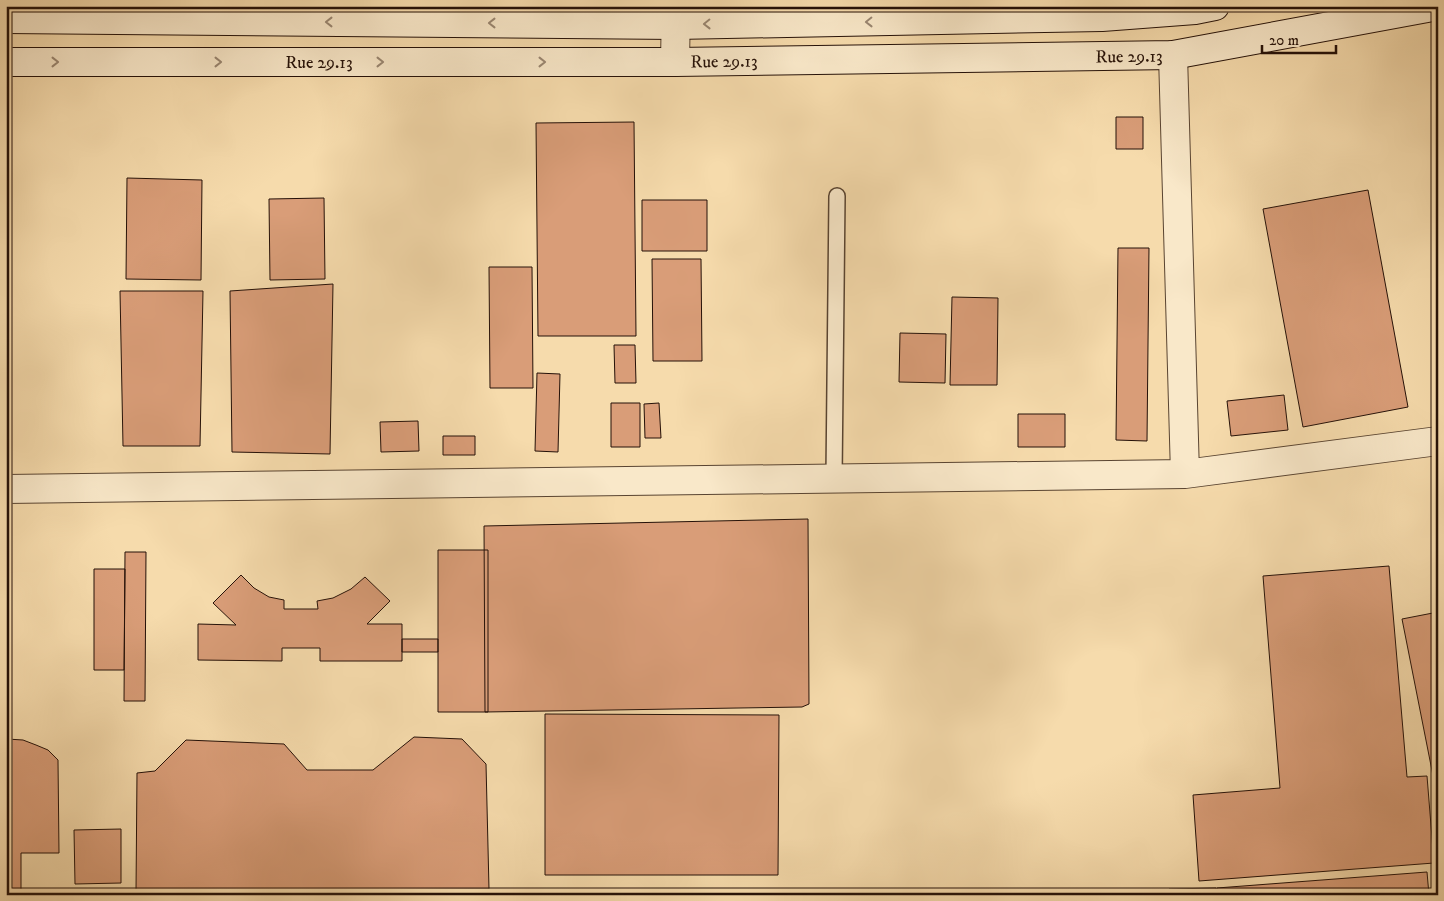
<svg xmlns="http://www.w3.org/2000/svg" width="1444" height="901" viewBox="0 0 1444 901" font-family="'IM FELL DW Pica',serif">
<style>
.building{fill:#d99d78;stroke:#251108}
.lines{fill:none;stroke-linecap:round;stroke-linejoin:round}
.service-casing{stroke:#594431;stroke-width:18}
.minor-casing{stroke:#594431;stroke-width:30}
.secondary-casing{stroke:#251108;stroke-width:30}
.service{stroke:#f9e8c9;stroke-width:15}
.minor{stroke:#f9e8c9;stroke-width:28}
.secondary{stroke:#f9e8c9;stroke-width:28}
.oneway{stroke:#9a8772}
.labels{text-anchor:middle;stroke-width:4.5;stroke-linejoin:round;paint-order:stroke}
.street-label{font-size:18px;fill:#251108;stroke:#f9e8c9}
</style>
<rect width="100%" height="100%" fill="#f6dbac"/>
<filter id="stains"><feTurbulence type="fractalNoise" baseFrequency=".004" numOctaves="4"/><feColorMatrix values="0 0 0 0 .2 0 0 0 0 .09 0 0 0 0 .02 0 0 0 .5 -.17"/></filter>
<radialGradient id="worn" r=".72"><stop offset=".6" stop-color="#630" stop-opacity="0"/><stop offset="1" stop-color="#630" stop-opacity=".3"/></radialGradient>
<path class="building" d="M1116 117H1143V149H1116Z
M634 122 636 336H538L536 123Z
M127 178 202 180 201 280 126 279Z
M1368 190 1408 407 1303 427 1263 209Z
M324 198 325 279 270 280 269 199Z
M642 200H707V251H642Z
M1118 248H1149L1147 441 1116 440Z
M652 259H701L702 361H653Z
M489 267H532L533 388H490Z
M333 284 330 454 232 452 230 291Z
M120 291H203L200 446H123Z
M952 297 998 298 997 385H950Z
M900 333 946 334 945 383 899 382Z
M614 345H635L636 383H615Z
M537 373 560 374 558 452 535 451Z
M1284 395 1288 430 1231 436 1227 401Z
M611 403H640V447H611Z
M659 403 661 438H645L644 404Z
M1018 414H1065V447H1018Z
M418 421 419 451 381 452 380 422Z
M443 436H475V455H443Z
M808 519 809 704 802 707 485 712 484 526Z
M438 550H488V712H438Z
M125 552H146L145 701H124Z
M1389 566 1407 777 1427 776 1434 863 1199 881 1193 795 1280 788 1263 576Z
M94 569H125L124 670H94Z
M241 575 254 588 269 597 284 600V609H318L317 601 333 598 351 589 365 577 390 601 367 624H402V661H320V648H282V661L198 660V624L236 625 213 603Z
M1438 612V801L1402 619Z
M402 639H438V652H402Z
M545 714 779 715 778 875H545Z
M414 737 462 739 486 764 489 889 136 891 137 773 155 771 186 740 284 744 307 770H373Z
M7 739 23 740 36 745 48 750 58 760 59 853H21V895H6Z
M121 829V883L75 884 74 830Z
M1427 872 1429 895H1218L1217 888Z
M1216 888V895H1169V889Z"/>
<g class="lines">
<g class="service-casing">
<path id="service" d="M834 478 837 196"/>
</g>
<g class="minor-casing">
<path id="minor" d="M1173 55 1185 474
M675 62 676 6
M6 489 1185 474 1438 441"/>
</g>
<g class="secondary-casing">
<path id="secondary" d="M6 19 676 25 1102 17 1195 10 1215 6
M6 62H675L1173 55 1438 6"/>
</g>
<use href="#service" class="service"/>
<use href="#minor" class="minor"/>
<use href="#secondary" class="secondary"/>
</g>
<defs><path id="oneway-chevron" d="M-2-3.5L2.5 0L-2 3.5" fill="none" stroke-width="1.6" stroke-linecap="round" stroke-linejoin="round" transform="scale(1.25)"/></defs>
<g class="oneway">
<use href="#oneway-chevron" transform="translate(329 22) rotate(-180)"/>
<use href="#oneway-chevron" transform="translate(869 22) rotate(179)"/>
<use href="#oneway-chevron" transform="translate(492 23) rotate(-180)"/>
<use href="#oneway-chevron" transform="translate(707 24) rotate(179)"/>
<use href="#oneway-chevron" transform="translate(55 62)"/>
<use href="#oneway-chevron" transform="translate(218 62)"/>
<use href="#oneway-chevron" transform="translate(380 62)"/>
<use href="#oneway-chevron" transform="translate(542 62)"/>
</g>
<g class="labels">
<g class="street-label">
<text transform="translate(1129 56) rotate(-1)" y="6">Rue 29.13</text>
<text transform="translate(724 61) rotate(-1)" y="6">Rue 29.13</text>
<text x="319" y="68">Rue 29.13</text>
</g>
</g>
<rect width="1444" height="901" fill="none" stroke="#f6dbac" stroke-width="25"/>
<rect x="8" y="8" width="1429" height="886" fill="none" stroke="#251108" stroke-width="2.5"/>
<rect x="12" y="12" width="1419" height="876" fill="none" stroke="#251108"/>
<path d="M1262 45v8h74v-8" fill="none" stroke="#251108" stroke-width="2.5"/>
<text x="1269" y="45" font-size="15" fill="#251108" stroke="#f9e8c9" stroke-width="4" paint-order="stroke">20 m</text>
<rect width="100%" height="100%" filter="url(#stains)"/>
<rect width="100%" height="100%" fill="url(#worn)"/>
</svg>
